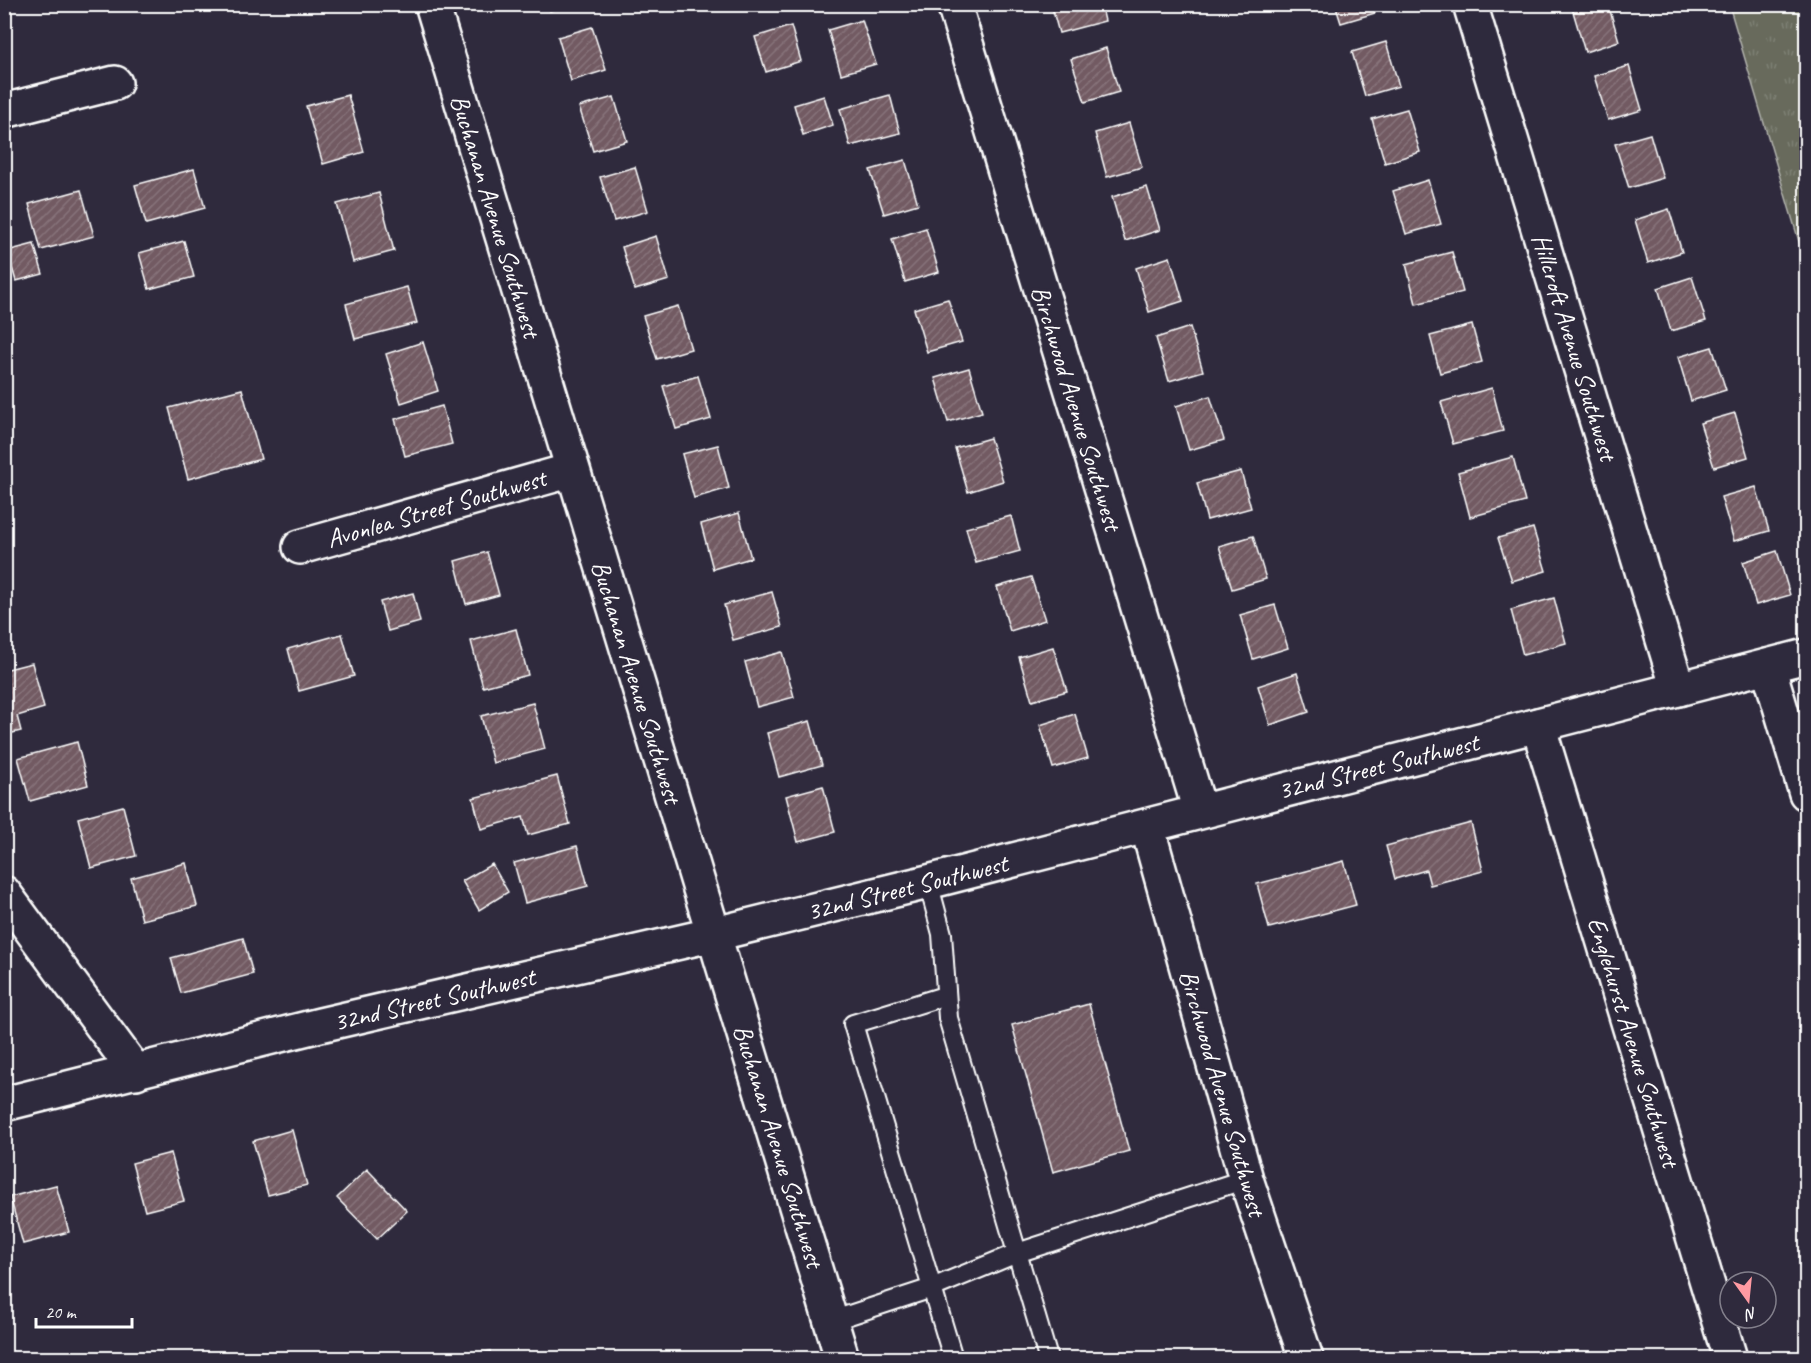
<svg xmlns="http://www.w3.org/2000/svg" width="1811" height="1363" viewBox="0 0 1811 1363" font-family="Caveat,sans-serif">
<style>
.park{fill:url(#park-tufts);stroke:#b3b4ae;stroke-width:1.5}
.building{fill:url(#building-hatch);stroke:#fff;stroke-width:1.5}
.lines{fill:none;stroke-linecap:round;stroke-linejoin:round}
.service-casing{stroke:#fff;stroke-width:22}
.minor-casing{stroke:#fff;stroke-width:38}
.tertiary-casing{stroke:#fff;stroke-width:38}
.service{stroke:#2f2a3d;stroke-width:18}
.minor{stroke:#2f2a3d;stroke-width:33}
.tertiary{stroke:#2f2a3d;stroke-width:33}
.labels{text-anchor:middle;stroke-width:6;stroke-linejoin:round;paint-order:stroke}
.street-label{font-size:26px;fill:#fff;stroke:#2f2a3d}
</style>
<defs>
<pattern id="park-tufts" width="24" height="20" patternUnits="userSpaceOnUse" patternTransform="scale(1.5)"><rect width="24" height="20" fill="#676a5c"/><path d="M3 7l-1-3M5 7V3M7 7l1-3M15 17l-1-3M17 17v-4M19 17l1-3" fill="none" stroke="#7e8074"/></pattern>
<pattern id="building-hatch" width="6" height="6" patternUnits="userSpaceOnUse" patternTransform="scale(1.5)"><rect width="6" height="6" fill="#725a62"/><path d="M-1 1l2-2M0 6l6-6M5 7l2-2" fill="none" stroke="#87737a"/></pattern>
</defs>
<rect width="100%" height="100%" fill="#2f2a3d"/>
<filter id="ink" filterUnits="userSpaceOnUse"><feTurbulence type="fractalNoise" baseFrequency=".0167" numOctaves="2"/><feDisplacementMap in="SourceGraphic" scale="12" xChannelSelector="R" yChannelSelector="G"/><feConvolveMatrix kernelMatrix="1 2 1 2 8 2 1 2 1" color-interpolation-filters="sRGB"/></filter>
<g filter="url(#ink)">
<path class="park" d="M1729 5H1806V265Z"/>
<path class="building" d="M548 4H570L550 11Z
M1051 4H1101L1105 21 1059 33Z
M1335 4H1373L1375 13 1341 23Z
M1584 4H1608L1619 41 1585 52 1572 8Z
M862 20 876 64 841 74 828 30Z
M791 26 801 61 766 72 755 37Z
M592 27 606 70 571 81 558 37Z
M1386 42 1399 86 1365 96 1352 52Z
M1106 48 1119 92 1085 102 1071 59Z
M1629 66 1642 110 1608 120 1594 76Z
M348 95 364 152 323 164 306 106Z
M890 95 900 133 850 146 840 109Z
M824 96 833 125 803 135 794 105Z
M614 97 627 141 593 151 579 107Z
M1407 109 1420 152 1385 163 1372 119Z
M1129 123 1142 167 1107 177 1095 133Z
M1650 134 1663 178 1629 188 1615 144Z
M905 160 918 204 884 214 870 170Z
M635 167 648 211 614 221 600 177Z
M194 169 205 208 146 224 135 185Z
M1428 180 1441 224 1406 234 1393 191Z
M1147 187 1160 230 1125 241 1112 197Z
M81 190 94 236 41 250 29 204Z
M379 193 394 251 353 262 337 204Z
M1669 209 1682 252 1648 263 1635 220Z
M926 228 939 272 905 282 892 239Z
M656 236 669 280 635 290 622 247Z
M184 241 194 277 149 289 139 253Z
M34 244 43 274 16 281 7 251Z
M1452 252 1463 292 1416 304 1406 264Z
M1170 257 1183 301 1149 312 1136 268Z
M1692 277 1706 321 1671 331 1658 288Z
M407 287 417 323 355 339 346 304Z
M948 299 962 342 927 352 914 309Z
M678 306 691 349 657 359 643 316Z
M1472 325 1482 362 1440 373 1430 336Z
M1190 327 1203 371 1169 381 1156 338Z
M423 342 438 391 401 403 386 354Z
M1712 347 1726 390 1691 401 1678 357Z
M969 368 982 412 948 422 935 378Z
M698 376 711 419 676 429 663 386Z
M1492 388 1503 431 1453 444 1441 402Z
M242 389 261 459 188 479 169 408Z
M1210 396 1224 440 1189 450 1176 406Z
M442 406 452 444 405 456 395 419Z
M1735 413 1748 457 1714 467 1700 423Z
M990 438 1003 481 968 492 955 448Z
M718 445 729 488 694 498 682 454Z
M1513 457 1525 502 1470 517 1458 472Z
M1241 471 1251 508 1207 520 1197 483Z
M1756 487 1769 531 1734 541 1721 497Z
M739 513 751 558 713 569 701 524Z
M1011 516 1020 551 976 563 966 528Z
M1533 528 1546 571 1512 581 1498 538Z
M1253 536 1266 579 1232 589 1219 546Z
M1777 551 1790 595 1756 605 1743 562Z
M487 552 499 595 466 604 455 561Z
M1031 577 1045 620 1010 631 997 587Z
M772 592 782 627 733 640 724 605Z
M413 593 420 622 388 631 380 602Z
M1554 598 1566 643 1523 655 1511 610Z
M1275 605 1288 648 1253 659 1240 615Z
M516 629 528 675 483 687 471 641Z
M342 634 354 676 299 691 288 649Z
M1053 647 1067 691 1032 701 1019 657Z
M782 652 794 697 757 707 745 662Z
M32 663 44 708 17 716 21 731 4 735V670Z
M1297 673 1309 712 1270 725 1258 686Z
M533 703 545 749 493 763 481 716Z
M1075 714 1088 758 1053 768 1040 725Z
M810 721 822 765 779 777 767 733Z
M77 742 88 785 30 801 18 758Z
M557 776 570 824 528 835 523 817 481 829 473 798Z
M823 786 835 832 798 842 786 796Z
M123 806 136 856 91 868 78 818Z
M1471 823 1483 871 1430 885 1426 870 1395 879 1386 846Z
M577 846 588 886 525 903 514 863Z
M1344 861 1356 905 1269 928 1257 884Z
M186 863 197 906 142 920 131 878Z
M492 864 508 892 479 910 462 881Z
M243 938 253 974 181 993 171 958Z
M1089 1004 1129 1151 1053 1172 1012 1025Z
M292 1130 307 1185 268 1195 253 1141Z
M171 1153 184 1201 145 1211 132 1163Z
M367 1169 407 1211 377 1239 337 1198Z
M56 1185 69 1232 23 1244 10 1197Z
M490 1351 492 1358H463Z"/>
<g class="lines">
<g class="service-casing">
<path id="service" d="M928 882 942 934 948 1018 1048 1358
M944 996 853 1024 953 1358
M831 1321 932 1288 1017 1253 1246 1179"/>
</g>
<g class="minor-casing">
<path id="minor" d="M954 4 1200 811
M1470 4 1678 689
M4 111 115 83
M300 547 572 470
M1768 666 1806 793
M1538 725 1730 1358
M1147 826 1246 1179 1306 1358
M4 893 136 1072"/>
</g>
<g class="tertiary-casing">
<path id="tertiary" d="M432 4 842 1358
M4 1104 320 1025 715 934 928 882 1806 656"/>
</g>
<use href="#service" class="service"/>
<use href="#minor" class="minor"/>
<use href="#tertiary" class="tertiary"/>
</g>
</g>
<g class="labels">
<g class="street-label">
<text transform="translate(496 216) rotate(73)" y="9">Buchanan Avenue Southwest</text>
<text transform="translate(1575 347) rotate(73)" y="9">Hillcroft Avenue Southwest</text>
<text transform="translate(1077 408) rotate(73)" y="9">Birchwood Avenue Southwest</text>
<text transform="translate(436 508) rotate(-16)" y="9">Avonlea Street Southwest</text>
<text transform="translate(637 682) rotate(73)" y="9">Buchanan Avenue Southwest</text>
<text transform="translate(1378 766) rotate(-14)" y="9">32nd Street Southwest</text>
<text transform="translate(907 887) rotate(-14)" y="9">32nd Street Southwest</text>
<text transform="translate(434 999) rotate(-13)" y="9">32nd Street Southwest</text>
<text transform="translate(1634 1042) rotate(73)" y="9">Englehurst Avenue Southwest</text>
<text transform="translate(1223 1093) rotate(74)" y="9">Birchwood Avenue Southwest</text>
<text transform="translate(779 1146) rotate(73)" y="9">Buchanan Avenue Southwest</text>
</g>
</g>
<rect width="1811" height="1363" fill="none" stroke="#2f2a3d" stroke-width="24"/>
<rect x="12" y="12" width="1787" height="1339" fill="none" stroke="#fff" stroke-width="2" filter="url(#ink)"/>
<g transform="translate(1748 1300) rotate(165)"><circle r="28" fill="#2f2a3d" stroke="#827f8b" stroke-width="1.5"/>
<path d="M0-4.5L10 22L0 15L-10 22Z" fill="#ff9aa2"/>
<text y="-9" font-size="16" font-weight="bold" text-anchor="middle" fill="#ffffff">N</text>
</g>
<path d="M36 1318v9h96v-9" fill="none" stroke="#ffffff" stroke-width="3"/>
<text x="45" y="1318" font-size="18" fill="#ffffff" stroke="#2f2a3d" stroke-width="4.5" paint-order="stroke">20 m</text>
</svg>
